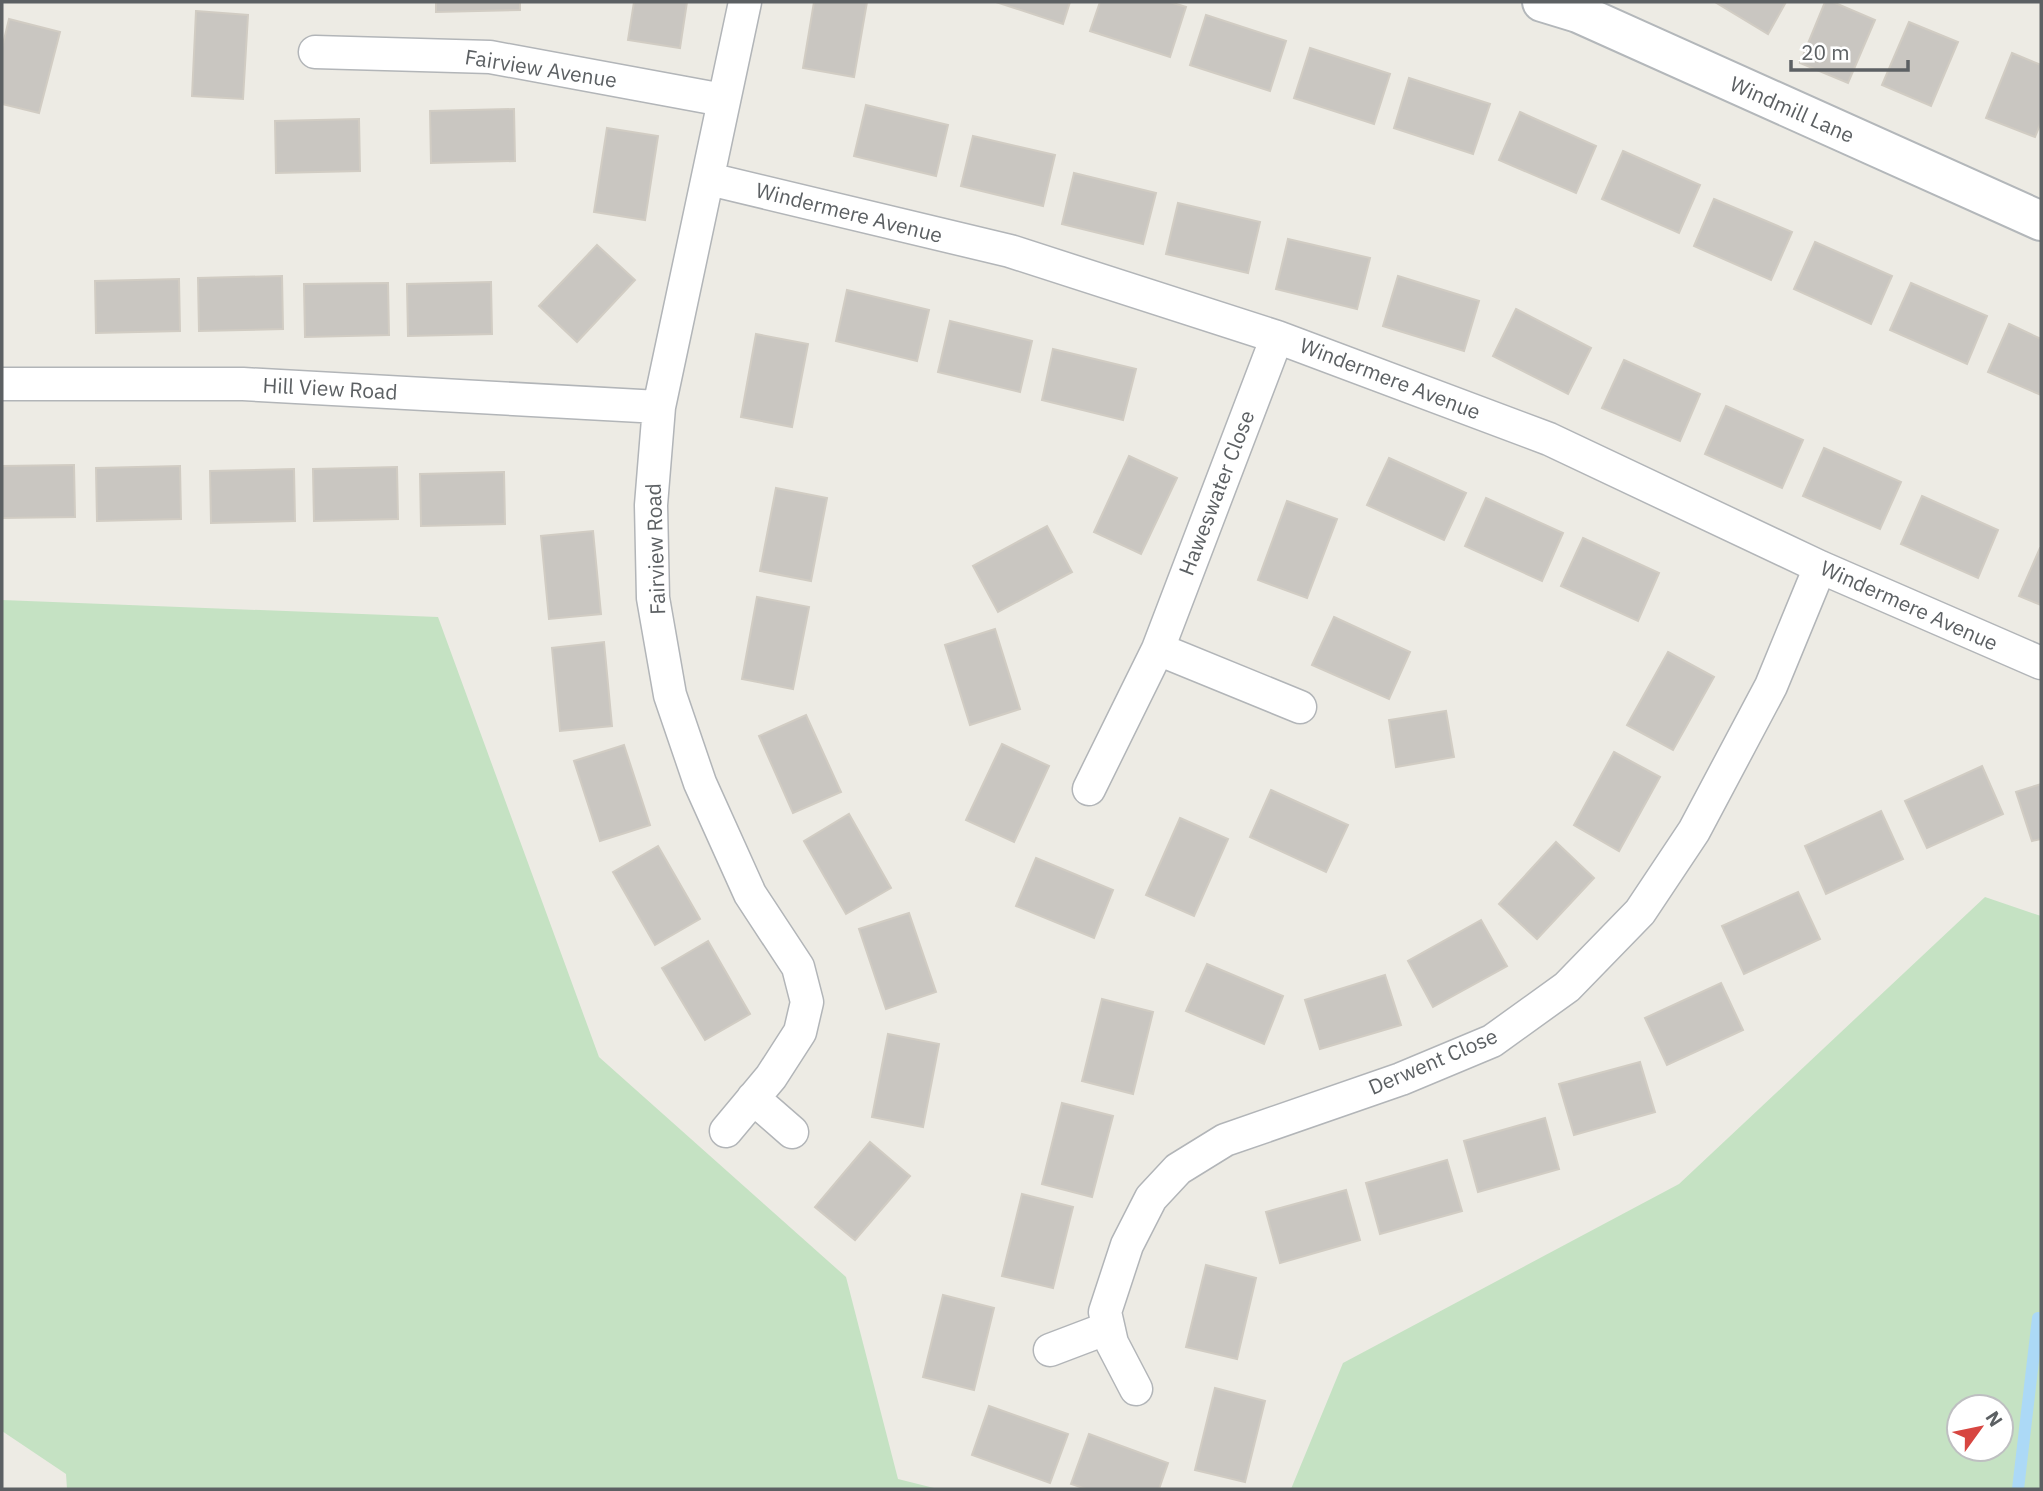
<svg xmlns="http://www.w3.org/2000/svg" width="2043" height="1491" viewBox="0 0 2043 1491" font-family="'IBM Plex Sans',sans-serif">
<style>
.green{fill:#c5e2c3;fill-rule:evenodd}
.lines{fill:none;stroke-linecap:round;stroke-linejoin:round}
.stream{stroke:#acd9f6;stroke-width:12}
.building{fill:#c9c6c1;stroke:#d1ccc3;stroke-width:2}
.street-casing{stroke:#b2b5b8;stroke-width:35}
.secondary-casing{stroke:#b3b7ba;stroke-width:42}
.street{stroke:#fff;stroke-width:32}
.secondary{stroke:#fff;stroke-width:38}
.labels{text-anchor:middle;stroke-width:6;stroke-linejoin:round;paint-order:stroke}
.street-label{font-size:21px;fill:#5c6063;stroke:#fff}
</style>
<rect width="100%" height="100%" fill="#edebe4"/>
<path class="green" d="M2 600 438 617 599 1057 846 1277 898 1479 938 1489H67L66 1474 2 1431Z
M1985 897 2041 916V1489H1291L1343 1363 1679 1184ZM1959 1407H2001V1449H1959Z"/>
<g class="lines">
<path class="stream" d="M2018 1489 2038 1318"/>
</g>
<path class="building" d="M436 2H520V10L436 12Z
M634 2H687L680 48 628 40Z
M814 2H867L854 77 803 68Z
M996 2H1070L1063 24Z
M1100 2H1170L1186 7 1170 57 1090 31Z
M1715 2H1786L1768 34Z
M1825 2H1833L1875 20 1848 83 1800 63Z
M196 11 248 15 243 99 192 96Z
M1206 15 1286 41 1270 91 1190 65Z
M9 19 60 32 39 113 2 104V48Z
M1909 22 1958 42 1931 106 1882 85Z
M1310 48 1390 74 1374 124 1294 98Z
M2012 53 2041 65V122L2035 137 1986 118Z
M1409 78 1490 104 1473 154 1394 128Z
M866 105 948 125 936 176 854 156Z
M514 109 515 161 431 163 430 111Z
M1520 112 1596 146 1576 193 1499 160Z
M359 119 360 171 276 173 275 121Z
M607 128 658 136 645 220 594 212Z
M973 136 1055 155 1043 206 961 186Z
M1623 151 1700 185 1679 233 1602 199Z
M1074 173 1156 193 1143 244 1062 224Z
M1714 199 1792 232 1771 280 1694 246Z
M1178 203 1260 222 1248 273 1166 254Z
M1288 239 1370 258 1357 309 1276 289Z
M1815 242 1892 276 1871 324 1794 289Z
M597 245 635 280 577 342 539 306Z
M282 276 283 329 199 331 198 278Z
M1398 276 1479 301 1464 351 1383 326Z
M179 279 180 331 96 333 95 281Z
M491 282 492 334 408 336 407 284Z
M388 283 389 335 305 337 304 284Z
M1911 283 1987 316 1967 364 1890 330Z
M847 290 929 310 917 361 836 341Z
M1516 309 1591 348 1568 394 1493 356Z
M950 321 1032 341 1020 392 938 372Z
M2009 324 2041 339V395L1988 372Z
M756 334 808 344 792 427 741 417Z
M1053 349 1136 369 1123 420 1042 400Z
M1624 360 1700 394 1680 441 1602 408Z
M1726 406 1803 440 1782 488 1705 454Z
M1824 448 1901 482 1880 529 1803 496Z
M1129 456 1177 478 1141 554 1094 532Z
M1389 458 1466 493 1444 540 1367 505Z
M74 465 75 517 2 518V466Z
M180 466 181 519 97 521 96 468Z
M397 467 398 519 314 521 313 469Z
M294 469 295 521 211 523 210 471Z
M504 472 505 524 421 526 420 474Z
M776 488 827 498 811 581 760 571Z
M1922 496 1998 530 1978 578 1901 544Z
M1486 498 1563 533 1542 581 1465 546Z
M1287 501 1337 519 1307 598 1258 580Z
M1047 526 1072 572 998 612 973 566Z
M593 531 601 614 549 619 541 536Z
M1583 538 1659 573 1638 621 1561 586Z
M2040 548H2041V605L2019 596Z
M757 597 809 607 793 689 742 679Z
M1334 617 1410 652 1389 699 1312 665Z
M995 629 1020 709 970 725 945 645Z
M604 642 612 726 560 731 552 648Z
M1668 652 1714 677 1673 750 1627 725Z
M1446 711 1454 757 1396 767 1389 720Z
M806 715 841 792 793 813 759 736Z
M1002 744 1049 766 1014 842 966 820Z
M624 745 650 825 600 841 574 761Z
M1614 752 1660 777 1619 851 1574 825Z
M1982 766 2003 814 1927 848 1905 801Z
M2041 784V839L2032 841 2016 792Z
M1271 790 1348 825 1326 872 1250 837Z
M1881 811 1903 859 1826 894 1805 846Z
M849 814 891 888 846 914 804 841Z
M1180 818 1228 839 1194 916 1146 895Z
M1556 842 1594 878 1537 939 1499 904Z
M658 846 700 919 655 945 613 872Z
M1036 858 1113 890 1094 938 1016 906Z
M1798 892 1820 939 1744 974 1722 926Z
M909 913 936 992 886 1009 859 929Z
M1481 920 1507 966 1433 1007 1408 961Z
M708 941 750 1014 705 1040 662 968Z
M1207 964 1283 996 1264 1044 1186 1011Z
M1385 975 1401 1025 1320 1049 1305 1000Z
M1721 983 1743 1030 1667 1065 1645 1018Z
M1102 999 1153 1012 1133 1094 1082 1081Z
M888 1034 939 1044 923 1127 872 1117Z
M1640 1062 1655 1112 1574 1135 1559 1084Z
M1062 1103 1113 1116 1092 1197 1042 1184Z
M1545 1118 1559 1169 1478 1192 1464 1141Z
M870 1142 910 1176 855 1240 815 1207Z
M1447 1160 1462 1211 1380 1234 1366 1183Z
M1346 1190 1360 1240 1280 1263 1266 1212Z
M1022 1194 1073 1207 1053 1288 1002 1276Z
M1206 1265 1256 1278 1237 1359 1186 1347Z
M943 1295 994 1308 974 1390 923 1377Z
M1215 1388 1265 1401 1245 1482 1195 1470Z
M989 1406 1068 1434 1050 1483 972 1455Z
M1089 1434 1168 1463 1159 1489H1086L1071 1484Z"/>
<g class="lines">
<g class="street-casing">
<path id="street" d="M315 52 490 57 723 100
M709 179 1010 251 1277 337 1549 439 1820 567 2041 663
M2 384H243L659 407
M1158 649 1300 707
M1089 789 1158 649 1277 337
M753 1098 792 1132
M726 1131 771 1077 800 1032 807 1002 798 967 750 894 700 783 670 695 653 598 651 505 659 407 745 2
M1050 1350 1108 1328
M1136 1389 1112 1343 1105 1312 1127 1245 1151 1198 1178 1169 1225 1140 1401 1079 1492 1041 1567 987 1640 912 1694 831 1771 686 1820 567"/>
</g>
<g class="secondary-casing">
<path id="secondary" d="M1542 2 1578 13 2041 221"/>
</g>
<use href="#street" class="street"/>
<use href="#secondary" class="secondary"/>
</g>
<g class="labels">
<g class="street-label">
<text transform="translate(541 69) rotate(9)" y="7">Fairview Avenue</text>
<text transform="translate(1792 110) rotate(24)" y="7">Windmill Lane</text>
<text transform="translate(849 213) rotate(14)" y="7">Windermere Avenue</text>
<text transform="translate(1390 379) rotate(21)" y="7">Windermere Avenue</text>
<text transform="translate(330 389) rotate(3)" y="7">Hill View Road</text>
<text transform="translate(1217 493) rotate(-69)" y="7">Haweswater Close</text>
<text transform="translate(656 549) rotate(-92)" y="7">Fairview Road</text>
<text transform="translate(1909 606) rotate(24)" y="7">Windermere Avenue</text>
<text transform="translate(1433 1062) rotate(-23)" y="7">Derwent Close</text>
</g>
</g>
<rect width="2043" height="1491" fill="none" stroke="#5c6063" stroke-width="7"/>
<g transform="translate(1980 1428) rotate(57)"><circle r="33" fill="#ffffff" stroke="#bebfc1" stroke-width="2"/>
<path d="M0-5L12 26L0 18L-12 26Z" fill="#d74641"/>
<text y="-10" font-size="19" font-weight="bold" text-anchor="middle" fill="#5c6063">N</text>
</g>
<path d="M1791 60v10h117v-10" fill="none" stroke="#5c6063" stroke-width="3.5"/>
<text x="1801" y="60" font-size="21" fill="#5c6063" stroke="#ffffff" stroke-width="5" paint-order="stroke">20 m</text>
</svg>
